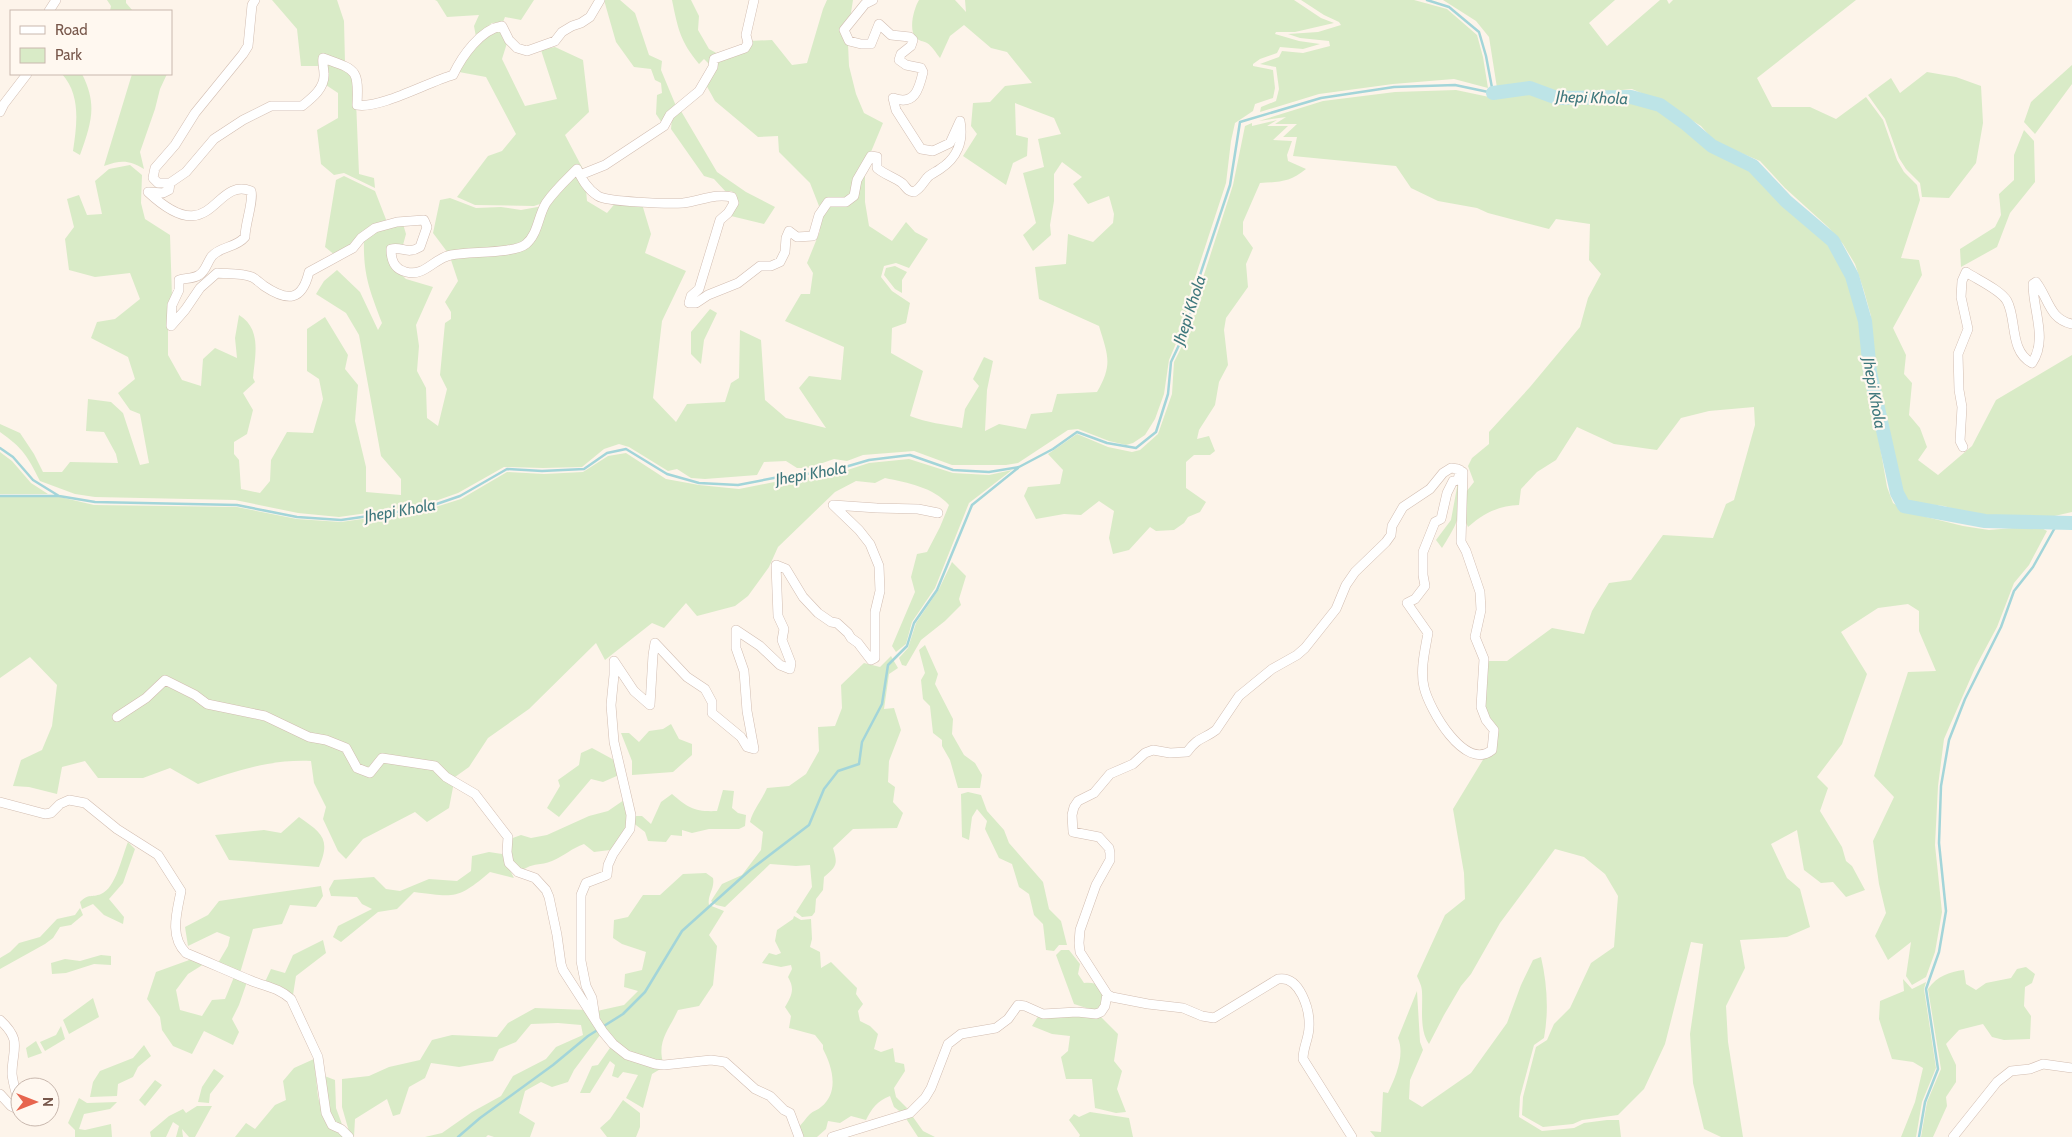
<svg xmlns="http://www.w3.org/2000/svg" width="2072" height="1137" viewBox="0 0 2072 1137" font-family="Cabin,sans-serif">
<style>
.green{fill:#d9ebc7}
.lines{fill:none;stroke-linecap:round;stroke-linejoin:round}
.stream{stroke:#a3d5d9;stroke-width:2.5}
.river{stroke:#bde4e7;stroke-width:14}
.street-casing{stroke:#d2bdb1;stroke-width:10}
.street{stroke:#fff;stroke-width:9}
.labels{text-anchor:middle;stroke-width:4.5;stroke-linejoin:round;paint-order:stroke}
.water-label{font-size:16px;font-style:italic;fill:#3f787d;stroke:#fff8f0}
</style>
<rect width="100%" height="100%" fill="#fdf4ea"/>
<path class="green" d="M107 0H126V3L133 11H110L111 6Z
M272 0H337L344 21 345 63 331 59 320 66H301L297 29Z
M435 0H534L521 20 505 17 503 22 492 23 476 37 474 26 479 15 447 17 437 1Z
M604 0H620L635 13 649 55 662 61 661 70 676 106 662 123 656 114 657 95 662 93 661 83 655 80 651 69 634 67 616 42Z
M672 0H691L699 16 698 30 709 49 720 55 712 67 704 59 699 64C680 41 678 29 672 0Z
M827 0H853L850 19 842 30 848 44 849 66 856 94 864 113 883 123 853 195 847 200 829 199 819 206 810 183 779 152 778 136 758 137 715 101 705 83 715 59 749 41 772 40 792 65 807 63 823 9Z
M919 0H955L966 12 965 0H1294L1321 18 1334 23 1295 32H1276L1275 34 1299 41 1320 44 1303 49 1280 47 1277 53 1260 59 1253 64V66L1273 70 1275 88 1273 98 1255 104 1253 111 1235 123 1231 141 1226 183 1192 287 1183 327 1169 360 1164 394 1155 419 1145 435 1133 443 1126 445 1109 441 1078 429 1068 430 1018 463 1006 465H952L914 451 863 455 847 461 834 459 808 468H797L786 461 764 462 757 475 705 479 691 478 677 469 668 471 629 447 619 444 604 449 582 467 543 468 504 467 458 493 424 505 339 517 298 513 235 500 95 497 75 494 40 481C28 457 23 448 0 432V424L20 433 34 454 43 472H62L70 462 118 463 116 454 104 432 86 431 88 399 111 402 123 413 140 465 149 463 140 414 130 410 118 393 135 379 128 357 91 338 97 322 115 319 140 299 130 273 95 277 69 270 65 239 74 227 67 199 79 195 87 215 102 214 95 181 109 169 130 165 142 175 141 203 145 219 170 235 172 297 168 327V355L182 380 201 386 203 359 215 348 237 358 235 338 239 315C262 329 255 355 253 378L255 382 243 393 253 410 247 434 234 442V454L239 460 241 489 260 493 270 481 271 460 287 432 313 433 323 399 319 379 307 371V329L325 317 348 355 345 369 358 385 355 421 366 467V492L401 495V479L381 456 359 335 346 313 316 294 324 281 337 270 360 292 378 330 382 323C370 291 363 275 364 240L375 231 403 224 406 234 403 245 390 247 393 267 406 279 433 287 416 325 419 346 417 371 426 388 427 418 438 426 447 389 440 375 445 323 451 319V312L445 302 458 281 450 257 526 247 548 205 576 174 586 190 587 201 607 213 617 201 642 204 651 234 645 253 686 271 662 321 653 398 676 422 687 404 725 402 731 383 739 378 740 330 761 340 765 400 786 418 826 428 799 388 809 376 841 380 844 347 785 321 801 294H810L813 273 807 263 820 231 819 219 830 204H847L865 169V202L869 226 892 241 906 222 915 232 928 239 909 268 896 263 884 266 881 277 892 291 910 303 906 323 892 328 891 353 923 371 910 416C927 423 944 424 962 428L965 409 979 386 973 379 984 357 993 361 987 390 985 431 999 424 1026 429 1031 414 1052 412 1057 394 1097 392C1113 364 1108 356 1099 326L1039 299 1035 267 1066 264 1068 234 1093 242 1113 223 1114 214 1109 196 1088 204 1073 184 1082 177 1062 162 1054 174V201L1050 225 1051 235 1033 251 1023 235 1036 223 1023 173 1044 167 1038 139 1061 134 1054 118 1015 103 1016 135 1028 138 1027 156 1013 163 1006 185 963 156 977 134 971 126 973 103 990 102 1005 86 1032 83 1007 52 991 48 964 25 950 36 940 58C936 53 932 46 927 43 923 41 919 41 916 38 908 30 914 8 919 0Z
M1301 0H1414L1447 9 1477 35 1483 57 1488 88 1454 79 1393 84 1319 94 1260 112 1261 107 1276 101 1279 89 1276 67 1260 64 1279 57 1282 51 1303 53 1330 46 1329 41 1300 38 1288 34 1318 32 1341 25 1339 22 1324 15Z
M1443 0H1615L1589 23 1607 46 1660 0H1667L1669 4 1673 0H1856L1757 78 1772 107H1810L1836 119 1866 97 1883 120 1897 160 1904 172 1917 185 1920 200 1901 258 1919 260 1922 275 1893 328 1906 355 1904 374 1912 383 1909 415 1920 428 1927 447 1918 460 1938 475 1972 446 1996 400 2072 355V512L2037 520 1981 517 1944 506 1907 502 1899 482 1874 370 1871 316 1864 291 1855 264 1843 244 1828 227 1785 188 1760 161 1715 142 1701 126 1662 102 1632 89 1580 94 1561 93 1531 84 1497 88 1489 37 1476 21Z
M501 28 507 43 502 59 525 106 557 99 541 50 555 47 583 60 589 112 565 135 584 171 577 168 546 202 534 206 475 205 457 197 488 156 502 151 516 134 486 77 459 72C464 51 484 39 501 28Z
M325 59 355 76 359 174 374 178 375 188 344 173 334 175 321 164 317 130 338 118V93L326 85Z
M2072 65V84L2035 134 2024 122 2031 102Z
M1927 72 1956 77 1981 86 1983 123 1976 163 1949 198 1922 197 1920 183 1906 169 1899 158 1885 119 1868 95 1891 78 1900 93Z
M62 74H82C98 105 91 124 80 155L73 151C77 124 81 95 62 74Z
M132 74H167L160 89 155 109 140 152 144 169C129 160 121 160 104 166Z
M1456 90 1494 98 1531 92 1560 102 1631 101 1662 108 1686 126 1711 150 1751 171 1781 203 1832 247 1847 279 1859 313 1865 376 1875 417 1887 487 1893 503 1906 512 1963 526 1989 530 2038 526 2047 531 2029 565 2014 583 1997 627 1975 668 1944 739 1938 786 1935 845 1942 912 1935 952 1926 977 1912 985 1906 976 1911 942 1888 960 1875 936 1886 913 1879 884 1873 841 1894 797 1874 776 1908 672 1936 671 1919 631V611L1908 604 1878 608 1841 632 1867 674 1842 744 1817 777 1828 788 1820 811 1842 847 1846 861 1852 866 1865 890 1846 897 1833 882 1821 883 1804 870 1797 830 1771 844 1787 878 1800 889 1810 927 1787 937 1740 940 1745 968 1726 1006 1728 1042 1743 1137H1721L1704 1129 1693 1083 1690 1034 1703 944 1691 942 1665 1044 1644 1089 1618 1115 1582 1120 1573 1124 1543 1127 1522 1115 1523 1097 1536 1047 1547 1040 1554 1024 1570 1008 1591 963 1614 947 1618 896 1605 874 1584 857 1555 849 1500 923 1471 974 1461 986 1444 1015 1429 1044C1419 1030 1423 1008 1422 992 1422 986 1419 981 1417 976L1445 915 1465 899 1464 873 1453 809 1484 758 1495 749 1490 720 1483 703 1487 661H1507L1552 628 1584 634 1592 611 1609 583 1631 580 1663 535 1713 538 1726 504 1734 500 1755 425 1754 407 1709 411 1681 418 1657 450 1614 444 1577 427 1556 460 1537 472 1521 489 1519 505C1498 506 1484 513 1468 527L1465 520 1466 492 1474 482 1468 466 1472 458 1489 444V432L1530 387 1580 327 1588 298 1601 274 1589 260 1590 224 1556 219 1549 229 1488 213 1477 208 1438 201 1411 188 1396 166 1293 156 1297 137H1283L1297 124H1275L1286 117 1259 121 1323 101 1395 92Z
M681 111 717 172 746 192 775 207 764 224 731 216C736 209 739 203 736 194L731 191 726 192 714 179 704 176 671 129 672 117Z
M1277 120 1267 126H1288L1273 140 1292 141 1287 155 1288 161 1306 169C1290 182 1280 182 1260 183L1243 222V234L1253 248 1246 264 1248 287 1226 318 1224 330 1228 365 1219 382 1215 405 1199 430 1197 439 1209 436 1215 451 1210 455H1194L1186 462V488L1206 502 1200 512 1188 517 1184 523 1174 530 1156 531 1150 527 1129 550 1113 554 1109 538 1114 511 1099 501 1081 515 1064 514 1036 519 1024 496 1028 487 1060 484 1063 470 1048 454 1077 434 1108 447 1132 452 1140 450 1158 434 1172 394 1174 362 1191 328 1200 287 1233 185 1245 126 1252 123V126Z
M2024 130 2034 141 2035 182 2010 213 1997 247 1961 267 1960 249 1995 227 2001 215 1999 194 2014 180V155Z
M344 176 375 191 387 222 336 256 325 247 336 180Z
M450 198 476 208 501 207 521 210 543 206 535 227 523 245 448 253 433 233 440 200Z
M895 266 907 272 902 280V293L895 289 884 275 886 268Z
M710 309 717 313 704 340 701 364 691 354V332Z
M0 452 12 461 31 483 48 494H0Z
M626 453 666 479 699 485 739 489 784 480 832 475 869 463 909 459 953 473 989 475 1012 470 969 503 935 588 912 622 906 644 896 652 892 646 915 592 911 577 917 554 927 552 940 527 949 505C933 487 908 483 885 478L875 483 856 481 835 492 778 547 769 567 748 596 735 606 697 616 686 603 664 628 652 623 605 660 596 643 529 709 488 738 469 767 455 777 449 808 427 822 415 812 363 839 346 859 338 851 323 819 326 807 314 783 311 761C271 759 235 771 198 784L170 768 143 778H98L85 761 62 767 57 794 29 787 13 786 21 760 42 750 52 726 57 685 30 657 0 678V497H60L94 505 237 507 297 519 341 522 426 510 461 499 507 472 544 474 583 472 608 456Z
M1460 481C1460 516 1461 518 1442 548L1436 540 1451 520 1458 482Z
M952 562 966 576 959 599 961 605 945 621 921 640 906 666 902 665 899 658 908 648 916 623 939 589Z
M925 645 938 674 935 684 953 719 952 734 964 755 975 763 982 775 980 788H958L950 760 942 746V740L933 733 930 706 923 699 921 680 925 673 919 650Z
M891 656 898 668 889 674 884 709 894 708 901 730 889 761 888 782 895 787 893 802 903 813 897 828 853 829 833 848C838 864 837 866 824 877L823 890 816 899 815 912 812 916 802 917 796 912 812 887 810 865 796 866 770 864 725 907 716 905 711 901 722 884 742 875 761 850 763 832 750 822C753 810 762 800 767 788L789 786 806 774 819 751 818 727 835 726 842 708 841 685 864 663 880 667Z
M671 724 679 739 692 744V755L673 772 632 775V761L621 733H629L639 742 649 731 663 729Z
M592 748 616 761 619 775 603 782 591 779 559 817 547 808 560 786 558 780 579 765 581 753Z
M723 790 734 791 732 808 738 813 746 815 745 826 739 829H709L692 833 682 830V836L671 835 666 842 648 841 645 832 632 822 633 816H642L651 824 661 802 672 794C688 808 695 812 717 811Z
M968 792 981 795 987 811 1004 830 1009 843 1043 882 1049 909 1061 921 1067 945H1059L1054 951 1046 950 1043 924 1034 915 1029 894 1019 887 1012 864 999 858 985 829 987 821 977 809 972 817 969 840 962 837 961 794Z
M624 800C632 825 628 832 610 850L594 852 584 844C572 848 564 856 552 861 540 866 534 862 521 871 510 861 508 853 510 839L521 835 531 838 547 835 589 816 608 811Z
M299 817C322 833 331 839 319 867L229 860 215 835 264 830 281 833Z
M128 842 135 849 123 883 109 899 124 917 123 924 104 915 93 904 82 909 80 902C89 893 91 898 101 894 116 888 122 856 128 842Z
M489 852 502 854 514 878 490 872C457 900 455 897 414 892L397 909 378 912 341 942 333 937 338 926 372 909 362 904 357 897 331 896 329 889 334 880 374 877 386 889 400 891 429 879 457 881 471 871 472 856Z
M706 873 713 878C715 889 707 895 709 905L724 911 709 935 717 946 713 985 699 1006 678 1010C669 1030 657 1040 663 1063 652 1060 640 1058 629 1054 617 1049 597 1024 597 1011L624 1005 638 991 624 987 625 974 642 970 646 952 622 944 613 938 614 920 628 917 643 895H660L683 874Z
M321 886 323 896 316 907 290 905 282 924 253 929 240 973 218 963 228 946 230 937 217 932 188 946 185 927 208 915 219 901Z
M80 908 83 915 71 925 60 927 53 938 45 944 0 969V958L10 952 19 943 40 937 57 919 75 915Z
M794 916 801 920 811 919 812 939 810 947 820 952 821 968 831 962 857 988 856 994 863 1004 858 1011 860 1021 870 1026 878 1034 874 1049 881 1052 893 1048 895 1062 904 1064 905 1071 894 1088 896 1097 909 1110 902 1113 894 1107 890 1096C877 1101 872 1108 866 1120L851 1116 840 1123 828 1121 826 1129 817 1137H803L797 1129C802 1124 806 1118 810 1114 813 1111 818 1110 821 1107 840 1092 832 1066 823 1049V1045L815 1035 789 1028 791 1016 785 1007C792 995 795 989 788 977L792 969 791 965 781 967 762 963 769 953 776 955 781 953 775 941 777 930 793 919Z
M323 940 326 953 296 976 293 995 274 984 265 982 271 969 285 973 293 955Z
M1061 950H1069L1080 964 1078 974 1084 983C1097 982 1100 985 1105 998L1099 1012 1074 1004 1056 955Z
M101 955 111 956V965L94 964 66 973 52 974 51 963 65 959 80 961Z
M1541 957C1547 983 1549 1011 1544 1038L1534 1045 1520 1097 1519 1117 1542 1131 1574 1128 1584 1123 1607 1120H1619L1621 1137H1375L1370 1131 1381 1132 1383 1092 1388 1093C1396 1076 1405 1055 1398 1038L1417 991 1420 1042 1423 1050 1410 1080 1409 1099 1422 1107 1471 1073 1507 1023 1521 985 1533 960Z
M192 959 204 964 188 974 176 990 180 1010 202 1016 212 1000 225 999 234 977 247 982 239 1005 232 1019 239 1032 233 1045 204 1031 192 1054 173 1046 162 1030 160 1017 147 999 156 972Z
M2026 967 2035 974 2032 983 2025 987 2024 1006 2031 1016 2030 1039 2004 1040 1992 1037 1983 1024 1959 1030 1946 1044 1956 1065V1082L1946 1097 1947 1106 1933 1137H1921L1927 1102 1941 1069 1928 989C1937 976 1949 972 1964 970L1966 984 1976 990 1986 983 2011 978 2017 969Z
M1903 979 1912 989 1926 982 1924 989 1936 1068 1922 1102 1916 1137H1901L1915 1102 1923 1068 1913 1062 1892 1059 1879 1019 1880 1001 1904 991Z
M93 998 99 1017 69 1034 63 1020Z
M535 1008 587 1010 600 1035 574 1070 568 1082 552 1087 541 1082 525 1091 519 1113 535 1123 530 1137H494L488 1135 486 1137H425L442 1133 472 1112 501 1096 513 1076 546 1059 556 1047 583 1035 581 1025 558 1023 531 1024 516 1042 499 1049 493 1061 459 1067 431 1063 425 1078 409 1087 400 1114 393 1116 387 1099 355 1119 354 1137 350 1135 342 1107V1079L369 1076 389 1067 420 1060 432 1040 452 1035 497 1037 508 1023Z
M1061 1014 1101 1017 1118 1034 1114 1061 1122 1071 1117 1089 1126 1112 1116 1113 1095 1108 1092 1079H1066L1061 1057 1068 1051 1070 1036 1052 1034 1032 1026 1039 1015Z
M61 1026 65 1039 45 1051 40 1042 56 1035Z
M36 1041 42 1053 28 1058 26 1048Z
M144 1045 151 1056 138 1067 133 1077 118 1084 117 1096 90 1097 93 1082 100 1071 133 1058Z
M612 1045 662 1068 652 1074 643 1108 626 1098 638 1075 623 1072 618 1078 612 1076 615 1065 610 1061 590 1093H580L592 1066 598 1065Z
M314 1059 318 1097 323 1114 345 1137H235L246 1123 255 1129 275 1105 286 1100 283 1081 294 1068Z
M214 1069 224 1076 210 1094 209 1103 198 1102 202 1087Z
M322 1075 335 1080 336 1108 343 1127 333 1123 327 1112Z
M155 1080 162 1085 145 1106 139 1100Z
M79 1098 87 1103 117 1102 110 1109 84 1114 79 1129 85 1130 111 1124 112 1137H75V1130L68 1123Z
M623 1100 640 1113V1127L636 1137H607L600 1128 610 1119Z
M197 1106H212L195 1137H189L182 1129 183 1137H176L179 1126 173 1122 166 1137H151L150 1132 169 1116 183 1109 186 1113Z
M1090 1112 1129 1118 1133 1137H1079L1080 1135 1069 1120 1074 1114 1079 1117Z
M905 1117H913L923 1131 935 1137H918Z"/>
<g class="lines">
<path class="stream" d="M0 448 13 457 33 480 59 496 95 502 237 505 297 517 341 520 425 508 460 496 507 469 542 471 584 469 607 453 626 449 667 474 699 483 738 485 784 476 828 472 869 460 910 455 953 470 989 472 1019 467 1053 449 1077 432 1107 443 1136 448 1156 432 1168 394 1171 362 1187 328 1196 287 1230 185 1240 122 1321 98 1394 87 1455 85 1493 93 1486 56 1479 32 1449 7 1427 0
M0 496H58
M458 1137 480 1118 553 1065 588 1036 623 1014 645 992 682 931 750 870 809 825 824 789 838 771 859 764 862 742 882 704 888 665 907 646 914 623 937 590 972 505 1018 468
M1919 1137 1925 1102 1938 1069 1926 989 1939 952 1946 911 1939 843 1941 786 1949 740 1965 699 2001 627 2014 591 2033 567 2057 524"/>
<path class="river" d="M1493 93 1530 88 1557 98 1631 97 1660 105 1685 123 1712 146 1753 166 1786 201 1833 241 1852 276 1865 321 1870 372 1897 493 1904 506 1985 521 2072 523"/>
<g class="street-casing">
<path id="street" d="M255 0 252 5 248 46 243 54 195 113 175 145 155 168 153 178 158 183H170L186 172 214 139 243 120 271 106H302C312 98 325 88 324 74 324 67 322 64 323 58 356 70 359 68 357 105 380 109 428 82 453 75 462 56 481 29 502 26L509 40 517 48 527 51 555 41 562 32 572 26 581 23 590 17 600 0
M49 11 56 0
M0 112 4 104 27 74
M580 175 605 165 664 126 670 115 699 91 713 67 714 59 745 48 748 43 746 35 754 0
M170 183 169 190 163 193 148 192C213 253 213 176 251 191 254 200 245 224 245 237 236 248 221 246 212 256 207 262 206 271 199 275 193 279 185 278 179 280V290L172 305 171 326 185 310 200 288 217 273C227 274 242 273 252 277 256 279 260 283 264 286 288 302 302 301 309 272L353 248 361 238 375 228 397 222 424 220 427 227 420 247C407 255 402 246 391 249 391 260 394 269 406 272 425 277 434 258 451 255 469 251 514 254 526 244 538 234 538 216 546 203 555 190 566 180 577 169 582 179 587 189 598 196 607 202 669 204 683 203 701 201 714 193 732 197L734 203 728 213 720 220 699 289 691 296 689 303H696L708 295 738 283 760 266H771L780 262 785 252 786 238 789 231 797 237 813 236 819 215 828 202H846L854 196 857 180 871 156 877 157V168C885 175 894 177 902 183 907 188 907 191 914 192 921 188 922 184 927 178 930 174 936 172 940 169 957 158 964 141 960 121L950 143 933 151 921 149 896 110 893 98C914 106 919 90 923 72L921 68 906 65 899 60 901 54 911 46 913 40 910 37 891 35 879 24 871 44H861L849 41 844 30 865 4 873 0
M1963 447 1960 441 1962 407 1959 390 1958 354 1968 329 1961 297 1962 281 1966 272C1976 279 2001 290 2007 301 2017 319 2009 351 2032 363 2048 339 2033 311 2033 284L2036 282C2049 299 2049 319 2072 324
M117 717 146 698 165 680 195 695 207 704 265 716 309 737 326 740 346 748 357 768 370 773 382 758 435 766 446 777 475 794 508 837 507 852 509 863 518 872 535 878 546 890 549 897 557 935 561 964 563 970 603 1032 613 1044 627 1055 655 1064 664 1065 711 1060 725 1062 755 1089 770 1096 784 1110 790 1113 799 1137
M0 802 45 814 51 813 60 804 69 800 85 803 117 829 158 855 181 891C177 912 169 936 186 953 208 962 230 972 252 981 267 987 279 988 291 999L318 1057 326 1113 332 1125 341 1129 349 1137
M1107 994 1112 997 1148 1004 1183 1008 1202 1016 1214 1018 1278 979C1300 975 1310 1010 1309 1027 1309 1038 1303 1047 1303 1059L1352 1137
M595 1018 592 998 586 986 581 961V895L586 883 607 875 608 865 613 854 630 829 631 815 614 742 611 705 614 675V661L634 691 650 705 653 655 655 643 687 677 705 689 712 702V713L741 737 747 747 754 749 747 711 744 671 736 648V630L760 646 780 665 790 669 791 663 782 640 784 629 778 616 776 565 786 569 803 597 818 613 831 622 837 623 848 633 851 638 858 643 871 660 875 658V612L880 591 879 566 870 544 859 530 833 505 877 508 918 509 938 513
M0 1020C23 1041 12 1049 12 1074 13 1084 17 1095 19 1105L17 1109 11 1106 0 1094
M832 1137 910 1113 925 1098 931 1088 948 1044 961 1034 996 1028 1008 1019 1018 1005 1025 1006 1043 1014 1077 1012 1096 1014 1101 1012 1105 1006 1107 994 1080 952 1079 943 1080 930 1096 885 1110 860V853L1109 848 1099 837 1073 832 1072 815 1074 807 1078 801 1094 793 1110 774 1133 764 1145 753 1153 750 1170 753 1187 752C1199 736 1203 740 1216 730L1239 696 1272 669 1297 655 1305 648 1336 609 1346 585 1355 572 1386 542 1391 535 1392 526 1403 507 1430 489 1443 473 1451 468 1458 469 1463 472 1461 542 1466 551 1480 592 1481 610 1475 637 1484 659 1481 707 1486 720 1494 730 1492 750C1465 772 1429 709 1424 687 1420 670 1425 650 1428 633L1407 603 1415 599 1425 586 1423 575V552L1435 522 1441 519 1447 493 1453 481 1458 480 1460 470
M1953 1137 1997 1082 2011 1071 2030 1069 2043 1064 2072 1068"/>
</g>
<use href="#street" class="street"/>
</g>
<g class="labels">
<g class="water-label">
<text transform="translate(1592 97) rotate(2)" y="6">Jhepi Khola</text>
<text transform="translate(1189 310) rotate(-72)" y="6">Jhepi Khola</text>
<text transform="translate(1875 393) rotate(80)" y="6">Jhepi Khola</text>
<text transform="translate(811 473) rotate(-10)" y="6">Jhepi Khola</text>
<text transform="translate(400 510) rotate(-10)" y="6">Jhepi Khola</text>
</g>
</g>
<rect x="10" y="10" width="162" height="65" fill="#fff8f0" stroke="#c9b8ae"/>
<rect x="20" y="26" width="25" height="8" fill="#ffffff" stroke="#c9b8ae"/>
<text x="55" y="35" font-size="15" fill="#78584c">Road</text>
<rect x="20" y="48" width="25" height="15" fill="#d9ebc7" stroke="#c9b8ae"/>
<text x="55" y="60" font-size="15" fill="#78584c">Park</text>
<g transform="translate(35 1102) rotate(90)"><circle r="24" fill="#fff8f0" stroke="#c9b8ae"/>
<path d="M0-4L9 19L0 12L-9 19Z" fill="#e7654e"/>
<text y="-8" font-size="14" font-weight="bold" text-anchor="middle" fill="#78584c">N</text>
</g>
</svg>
